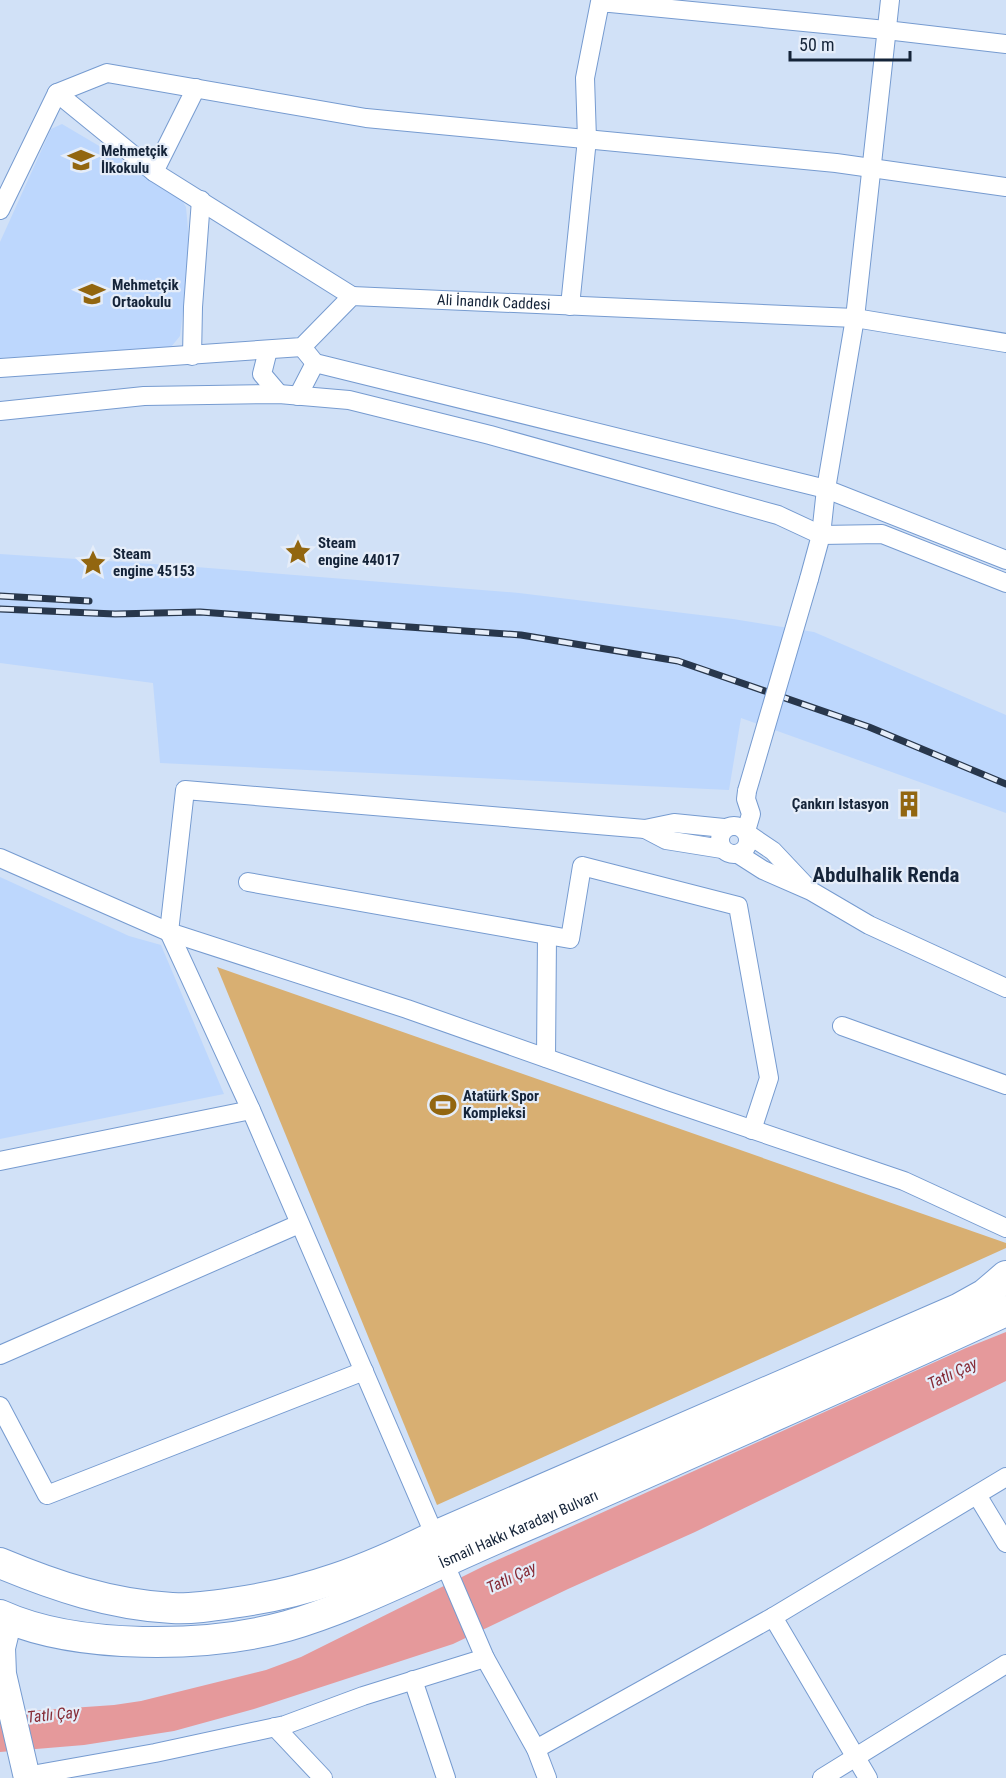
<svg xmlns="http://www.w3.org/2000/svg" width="1006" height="1778" viewBox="0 0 1006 1778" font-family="'Roboto Condensed',sans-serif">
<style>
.built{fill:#bdd7fd}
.green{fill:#d8af72}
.water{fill:#e5999b}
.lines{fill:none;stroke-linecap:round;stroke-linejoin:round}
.minor-casing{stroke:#769bd0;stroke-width:20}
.secondary-casing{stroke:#769bd0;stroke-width:28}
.trunk-casing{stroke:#769bd0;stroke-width:32}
.minor{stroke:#fff;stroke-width:18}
.secondary{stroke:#fff;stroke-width:26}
.trunk{stroke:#fff;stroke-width:30}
.rail-casing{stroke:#28374c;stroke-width:7}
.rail{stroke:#e5edf9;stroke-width:4.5;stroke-dasharray:14;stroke-linecap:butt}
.minor-bridge-casing{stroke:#769bd0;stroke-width:20;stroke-linecap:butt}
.minor-bridge{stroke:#fff;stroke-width:18}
.labels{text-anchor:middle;stroke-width:4.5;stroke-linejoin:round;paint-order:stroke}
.poi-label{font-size:15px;font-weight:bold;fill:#152439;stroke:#e5edf9;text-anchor:start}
.street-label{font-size:15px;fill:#152439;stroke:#e5edf9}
.water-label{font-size:16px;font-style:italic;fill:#862c37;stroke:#e5edf9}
.district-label{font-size:21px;font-weight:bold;fill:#152439;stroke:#e5edf9}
</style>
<rect width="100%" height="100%" fill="#d1e1f7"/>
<path class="built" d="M62 124 177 192 186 207 190 252 180 336 171 347 0 358V242L51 129Z
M0 554 183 566 519 593 733 619 814 632 1006 715V813L741 718 729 790 160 763 153 683 0 663Z
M0 877 129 936 161 945 224 1094 0 1139Z"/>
<path class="green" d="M217 967 1006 1243V1248L437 1505Z"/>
<path class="water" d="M1006 1332V1381L695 1532 568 1589 453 1644 254 1709 174 1731 84 1745 0 1752V1713L114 1705 141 1701 266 1670 301 1657 484 1566 966 1348Z"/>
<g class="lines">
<g class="minor-casing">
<g id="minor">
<path d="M57 93 154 172 352 296"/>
<path d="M154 172 196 88"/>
<path d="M0 210 57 93 107 73 366 118 836 163 1006 187"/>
<path d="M570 306 587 139 585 78 600 2 886 30 1006 44"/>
<path d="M302 347 315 363 826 489 1006 560"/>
<path d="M268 350 262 374 279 394"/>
<path d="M192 356 193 307 201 200"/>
<path id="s1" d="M0 368 302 347 352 296 855 318 1006 343"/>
<path d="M298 396 315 363"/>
<path d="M0 411 144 396 279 394 349 400 490 435 778 515 821 535 882 534 1006 583"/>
<path d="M809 579 821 535 826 489 855 318 890 0"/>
<circle cx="734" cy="840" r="14"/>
<path d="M645 829 666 840 722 849"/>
<path d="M746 831 751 814 746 799 747 791"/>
<path d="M748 834 773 851 806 886"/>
<path d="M738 854 763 870 811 891 869 925 1006 988"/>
<path d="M0 858 169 932 407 1009 665 1100 904 1181 1006 1228"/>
<path d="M248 882 570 939 582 866 738 906 769 1078 752 1130"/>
<path d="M842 1026 1006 1085"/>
<path d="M546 1058 547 935"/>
<path d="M0 1161 251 1110"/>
<path d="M0 1355 299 1224"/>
<path d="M0 1406 47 1495 364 1371"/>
<path d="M977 1495 1006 1543"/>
<path d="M435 1536 251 1110 169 932 185 790 645 829 674 823 724 828"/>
<path d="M444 1562 485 1658 536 1749 547 1778"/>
<path d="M773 1617 868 1778"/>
<path d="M413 1680 446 1778"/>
<path d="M275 1727 323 1778"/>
<path d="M536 1749 773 1617 1006 1477"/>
<path d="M26 1776 155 1753 285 1725 363 1696 485 1658"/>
<path d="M822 1778 1006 1664"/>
</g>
</g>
<g class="secondary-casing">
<path id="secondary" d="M9 1619 2 1648 3 1674 27 1778"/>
</g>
<g class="trunk-casing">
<g id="trunk">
<path d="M0 1563C55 1586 112 1605 172 1608 192 1609 212 1606 232 1603 307 1593 367 1570 435 1536L958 1309 985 1294 1006 1276"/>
<path id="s2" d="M0 1615C77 1650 207 1648 287 1626 332 1613 376 1593 418 1574 457 1556 497 1538 537 1521 694 1452 850 1383 1006 1311"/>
</g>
</g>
<use href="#minor" class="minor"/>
<use href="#secondary" class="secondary"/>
<use href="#trunk" class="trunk"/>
<g class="rail-casing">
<path id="rail" d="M0 596 89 601
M0 609 115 614 200 612 521 635 678 661 869 727 1006 784"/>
</g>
<use href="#rail" class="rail"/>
<g class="minor-bridge-casing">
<path id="minor-bridge" d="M747 791 809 579"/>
</g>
<use href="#minor-bridge" class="minor-bridge"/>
</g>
<defs>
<g id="school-bare" transform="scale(2.07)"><path d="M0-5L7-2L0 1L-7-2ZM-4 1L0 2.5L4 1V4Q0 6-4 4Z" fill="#926610" stroke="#e5edf9" stroke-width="2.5" paint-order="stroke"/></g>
<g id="sight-bare" transform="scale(2.07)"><path d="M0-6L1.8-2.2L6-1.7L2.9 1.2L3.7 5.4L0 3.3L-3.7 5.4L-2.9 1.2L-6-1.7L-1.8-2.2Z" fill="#926610" stroke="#e5edf9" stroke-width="2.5" paint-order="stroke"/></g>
<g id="building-bare" transform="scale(2.07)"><path d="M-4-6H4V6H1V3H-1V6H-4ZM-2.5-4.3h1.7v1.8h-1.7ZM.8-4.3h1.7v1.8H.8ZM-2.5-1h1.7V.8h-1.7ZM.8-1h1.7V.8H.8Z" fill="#926610" stroke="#e5edf9" stroke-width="2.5" paint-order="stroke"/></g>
<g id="stadium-bare" transform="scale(2.07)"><path d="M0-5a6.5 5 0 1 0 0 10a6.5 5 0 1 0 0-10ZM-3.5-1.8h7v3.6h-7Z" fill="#926610" stroke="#e5edf9" stroke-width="2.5" paint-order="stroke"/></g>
</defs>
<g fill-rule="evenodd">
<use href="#school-bare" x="81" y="160"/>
<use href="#school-bare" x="92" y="294"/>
<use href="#sight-bare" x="298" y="552"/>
<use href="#sight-bare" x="93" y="563"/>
<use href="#building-bare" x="909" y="804"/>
<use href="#stadium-bare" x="443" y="1105"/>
</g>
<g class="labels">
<g class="poi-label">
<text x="101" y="156">Mehmetçik<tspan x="101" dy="17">İlkokulu</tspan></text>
<text x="112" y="290">Mehmetçik<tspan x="112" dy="17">Ortaokulu</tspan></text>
<text x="318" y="548">Steam<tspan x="318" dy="17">engine 44017</tspan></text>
<text x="113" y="559">Steam<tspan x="113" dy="17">engine 45153</tspan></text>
<text x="889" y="809" text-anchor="end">Çankırı Istasyon</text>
<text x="463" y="1101">Atatürk Spor<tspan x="463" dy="17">Kompleksi</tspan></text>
</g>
<g class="street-label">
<text dy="5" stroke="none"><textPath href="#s1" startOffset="516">Ali İnandık Caddesi</textPath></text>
<text dy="5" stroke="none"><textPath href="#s2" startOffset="543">İsmail Hakkı Karadayı Bulvarı</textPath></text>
</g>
<g class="water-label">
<text transform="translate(952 1373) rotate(-25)" y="6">Tatlı Çay</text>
<text transform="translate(511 1577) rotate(-25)" y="6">Tatlı Çay</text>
<text transform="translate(53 1714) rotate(-6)" y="6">Tatlı Çay</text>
</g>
<g class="district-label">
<text x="886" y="882">Abdulhalik Renda</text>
</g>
</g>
<path d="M790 51v9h120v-9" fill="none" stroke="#152439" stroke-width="3"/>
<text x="799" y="51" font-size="18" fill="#152439" stroke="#e5edf9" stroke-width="4.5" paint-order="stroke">50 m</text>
</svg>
